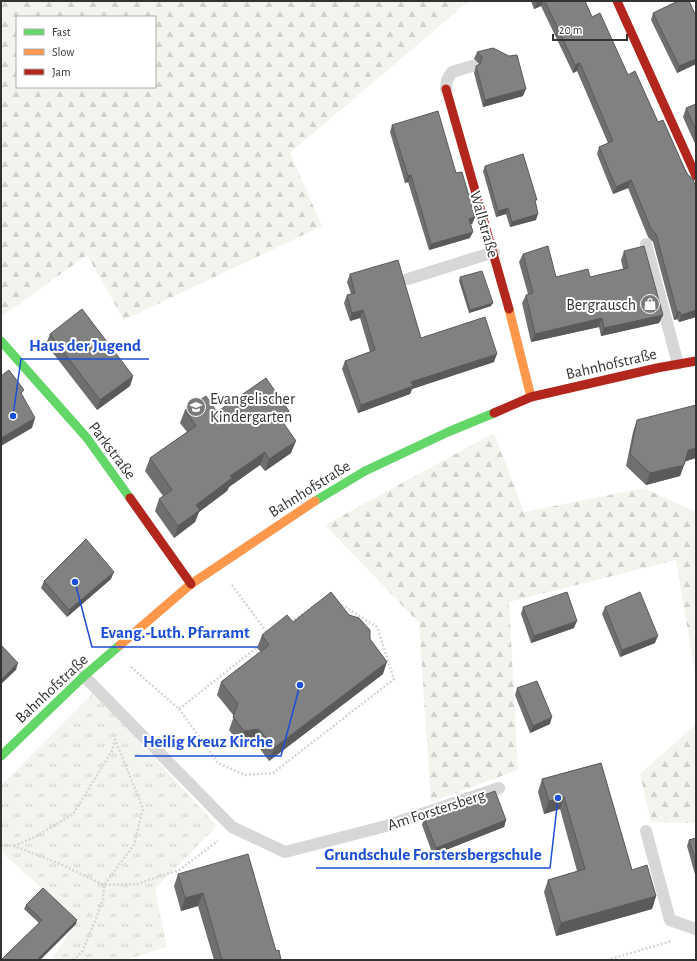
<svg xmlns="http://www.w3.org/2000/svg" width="697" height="961" viewBox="0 0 697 961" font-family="'Alegreya Sans',sans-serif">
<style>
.grass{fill:url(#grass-tufts)}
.forest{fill:url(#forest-firs);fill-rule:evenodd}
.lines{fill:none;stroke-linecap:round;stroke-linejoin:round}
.path{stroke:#d6d6d6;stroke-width:2.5;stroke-dasharray:2 2;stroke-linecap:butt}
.lane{stroke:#d7d7d7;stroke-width:12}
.fast{stroke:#63d668;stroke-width:9}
.slow{stroke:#ff974d;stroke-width:9}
.jam{stroke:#b3261e;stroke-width:9}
.wall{fill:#6f6f6f}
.shaded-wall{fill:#5a5a5a}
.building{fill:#818181;stroke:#5a5a5a}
.labels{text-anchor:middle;stroke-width:4;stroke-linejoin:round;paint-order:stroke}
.street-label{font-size:16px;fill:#333;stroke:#fff}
.poi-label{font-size:16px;fill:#333;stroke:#fff;text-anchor:end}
.leader{fill:none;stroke:#1d4ed8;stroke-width:1.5}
.callout-dot{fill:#1d4ed8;stroke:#fff;stroke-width:1.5}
.callout-label{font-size:17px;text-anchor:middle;font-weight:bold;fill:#1d4ed8;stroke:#fff;stroke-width:4;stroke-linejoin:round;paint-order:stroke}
</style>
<defs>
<pattern id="grass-tufts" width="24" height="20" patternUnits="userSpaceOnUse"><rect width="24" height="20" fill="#f1f5ed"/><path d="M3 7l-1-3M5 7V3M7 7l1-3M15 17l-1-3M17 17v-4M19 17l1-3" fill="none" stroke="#cfd2cc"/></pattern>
<pattern id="forest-firs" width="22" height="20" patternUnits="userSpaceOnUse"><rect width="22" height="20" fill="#f1f5ed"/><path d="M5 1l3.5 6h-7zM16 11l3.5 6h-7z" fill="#cfd2cc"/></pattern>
</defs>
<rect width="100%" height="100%" fill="#fff"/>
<path class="grass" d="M94 692 217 826 155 889 167 947 125 960H56L53 957 78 920 1 852V786Z"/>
<path class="forest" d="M1 1H469L290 153 322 226 124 320 87 255 1 317ZM17 17H155V87H17Z
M494 433 524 512 644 488 696 512V679L676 560 509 602 518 770 431 802 419 623 325 525Z
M696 724V823L651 822 640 774Z"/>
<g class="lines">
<path class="path" d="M232 585 268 634
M291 622 316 604
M131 667 179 709 260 645
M179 709 218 763 245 775 273 773 394 679 377 627 337 602
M1 845 14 846 58 863 104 885 137 884 179 870 218 841
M14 846 35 837 73 814 112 751 115 739
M73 960 82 952 97 916 103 899 104 885 134 845 143 809 115 739V735
M607 960 672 941"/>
<path class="lane" d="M446 89 447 80 452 72 472 66
M646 244 678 364
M408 279 494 252
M84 676 232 827 285 852 386 826 499 788
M646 831 670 920 696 929"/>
<path class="fast" d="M1 341 87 438 130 498
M315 501 365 471 448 432 494 413
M1 756 84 676 120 645"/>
<path class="slow" d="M509 309 531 397
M120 645 191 584 315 501"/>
<path class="jam" d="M617 1 696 176
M446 89 509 309
M494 413 531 397 657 368 696 361
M130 498 191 584"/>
</g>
<path class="wall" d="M531 1H585L592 17 658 122 696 188V317L679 322 677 319 674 320 653 242 648 237 628 188 613 194 597 154 599 147 608 143 577 71 573 73 541 6 534 9Z
M653 13 696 64 677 73 651 20Z
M477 52 523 96 483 107 474 73 476 66 479 64 474 59Z
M696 104V146L683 117 686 108Z
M392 125 456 173 475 217 472 224H471L470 238 429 250 408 182 405 183 390 132Z
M485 166 536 204V220L510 227 506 214 496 217 483 171Z
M624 251 663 315 659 323 601 336 599 327 531 342 522 303 526 295 528 294 519 262 523 254 556 277H590L623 269 621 260Z
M350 274 421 338 494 362 412 389 410 394 358 413 342 369 345 361 370 352 360 318 350 321 344 303 347 295 351 294 347 282Z
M460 277 491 306 469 313 459 281Z
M50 334 133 376 130 386 97 410 46 344Z
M185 410 217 412 289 411 285 423 284 424 291 453 265 471 260 465 229 487 227 491 199 512 195 522 174 538 155 511 159 499 163 496 145 471 150 458 187 432 180 423Z
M637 420 685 462 680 476 646 485 626 466 633 432Z
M111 579 67 617 41 588 44 581Z
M523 607 574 628 531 643 521 614Z
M605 607 655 643 620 657 602 614Z
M349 615 370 639 383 674 269 761 255 742 239 743 229 730 234 716 217 695 221 682 261 652 257 648 262 635 293 622Z
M517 688 550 724 530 733 515 695Z
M601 763 632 870 656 896 652 909 556 936 544 892 548 880 577 871 560 809 544 814 538 792 542 779Z
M424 818 506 820 504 827 433 855 422 825Z
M696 838V878L687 846 689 840Z
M178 874 276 951 281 960H214L198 906 181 911 174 886Z
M26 905 76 924 40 960H1L39 923 24 909Z"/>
<path class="shaded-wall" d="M538 1H543L541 6 534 9 537 2Z
M696 59V64L677 73 679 66Z
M580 63 577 71 573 73 575 65Z
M526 89 523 96 483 107 485 100Z
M411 175 408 182 405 183 408 176Z
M631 180 628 188 613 194 616 187Z
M508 208 506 214 496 217 498 211Z
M538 214 536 220 510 227 512 222Z
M475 217 472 224 467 226 469 219Z
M473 232 470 238 429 250 431 244Z
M493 303 491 306 469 313 470 310Z
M363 310 360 318 350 321 352 313Z
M696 310V317L679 322 681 315Z
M677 312H680L677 319 674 320Z
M663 315 659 323 601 336 604 328Z
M602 318 599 327 531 342 535 334Z
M497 354 494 362 412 389 410 394 358 413 361 405 411 382Z
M133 376 130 386 97 410 100 400Z
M289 411 285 423 275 430 280 418Z
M35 418 32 428 1 446V438Z
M296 441 291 453 265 471 269 459Z
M696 448V458L684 462 688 450Z
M265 452 260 465 229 487 227 491 199 512 195 522 174 538 178 526 196 505 230 476Z
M684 465 680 476 646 485 650 473Z
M114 572 111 579 67 617 69 610Z
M577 621 574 628 531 643 534 636Z
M658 636 655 643 620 657 622 650Z
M387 662 383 674 269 761 274 748Z
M18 663 16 670 1 684V680Z
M552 717 550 724 530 733 533 726Z
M259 729 255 742 239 743 244 731Z
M564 797 560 809 544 814 549 801Z
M506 820 504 827 433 855 436 848Z
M203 893 198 906 181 911 185 898Z
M656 896 652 909 556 936 561 923Z
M77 920 76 924 40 960H37Z"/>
<path class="building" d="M545 1H585L592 17 600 13 628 75 635 71 658 122 663 120 687 174 693 179 696 188V310L681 315 680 312H677L656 234 651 229 631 180 616 187 599 147 613 141 580 63 575 65Z
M678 1H689L696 16V59L679 66 653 13Z
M493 48 509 56 517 55 526 89 485 100 476 66 480 64 482 57 477 52Z
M696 104V130L686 108Z
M438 111 456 173 462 172 475 217 469 219 473 232 431 244 411 175 408 176 392 125Z
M523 154 537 200H535L538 214 512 222 508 208 498 211 485 166Z
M548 246 556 277 588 269 590 277 628 268 624 251 644 246 663 315 604 328 602 318 535 334 526 295 533 293 523 254Z
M398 260 421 338 485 317 497 354 411 382 413 386 361 405 345 361 375 350 363 310 352 313 347 295 355 293 350 274Z
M482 271 493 303 470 310 460 277Z
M82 309 133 376 100 400 50 334Z
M9 370 24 390 21 393 35 418 1 438V376Z
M266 378 289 411 280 418 296 441 269 459 265 452 230 476 232 478 196 505 200 510 178 526 159 499 172 490 150 458 196 426 185 410 206 396 217 412Z
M696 405V448L688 450 684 465 650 473 630 454 637 420Z
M86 539 114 572 69 610 44 581Z
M331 592 349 615 359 618 370 630V639L387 662 274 748 259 729 244 731 233 717 238 704 221 682 269 645 262 635 287 615 293 622Z
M567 592 577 621 534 636 523 607Z
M640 592 658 636 622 650 605 607Z
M1 645 18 663 1 680Z
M537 681 552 717 533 726 517 688Z
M601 763 632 870 647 865 656 896 561 923 548 880 585 869 564 797 549 801 542 779Z
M495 791 506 820 436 848 424 818Z
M696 838V862L689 840Z
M248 854 276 951 279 950 281 960H222L203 893 185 898 178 874Z
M43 888 77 920 37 960H1L42 920 26 905Z"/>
<defs>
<g id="shop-disc" transform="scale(1)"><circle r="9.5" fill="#7a7a7a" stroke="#fff"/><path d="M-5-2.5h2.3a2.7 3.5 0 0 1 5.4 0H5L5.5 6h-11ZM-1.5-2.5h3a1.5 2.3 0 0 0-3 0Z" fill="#fff"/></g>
<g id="school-disc" transform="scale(1)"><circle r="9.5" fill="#7a7a7a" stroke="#fff"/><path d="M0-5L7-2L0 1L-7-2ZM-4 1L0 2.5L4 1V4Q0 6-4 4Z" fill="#fff"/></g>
</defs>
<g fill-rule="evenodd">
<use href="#shop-disc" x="650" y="304"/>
<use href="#school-disc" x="196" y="407"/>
</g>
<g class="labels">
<g class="street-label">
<text transform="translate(485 224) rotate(74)" y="6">Wallstraße</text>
<text transform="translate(611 363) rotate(-13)" y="6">Bahnhofstraße</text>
<text transform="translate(113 450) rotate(53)" y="6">Parkstraße</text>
<text transform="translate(309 488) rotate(-32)" y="6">Bahnhofstraße</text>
<text transform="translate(51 688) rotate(-43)" y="6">Bahnhofstraße</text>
<text transform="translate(436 809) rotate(-18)" y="6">Am Forstersberg</text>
</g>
<g class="poi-label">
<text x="636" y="310">Bergrausch</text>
<text x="210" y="404" text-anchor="start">Evangelischer<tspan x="210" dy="18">Kindergarten</tspan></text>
</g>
</g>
<path class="leader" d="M13 416L21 359H149M75 582L92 647H258M300 685L281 756H135M558 798L550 868H316"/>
<g class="callout-dot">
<circle cx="13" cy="416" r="4"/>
<circle cx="75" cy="582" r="4"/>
<circle cx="300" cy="685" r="4"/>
<circle cx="558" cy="798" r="4"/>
</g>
<g class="callout-label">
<text x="85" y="351">Haus der Jugend</text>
<text x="175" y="638">Evang.-Luth. Pfarramt</text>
<text x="208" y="747">Heilig Kreuz Kirche</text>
<text x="433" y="860">Grundschule Forstersbergschule</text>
</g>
<rect width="697" height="961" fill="none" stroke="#333333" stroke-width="4"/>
<rect x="16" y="16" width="140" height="72" fill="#ffffff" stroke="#adadad"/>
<rect x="24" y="29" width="20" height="6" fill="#63d668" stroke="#adadad"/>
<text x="52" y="36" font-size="12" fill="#333333">Fast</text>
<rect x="24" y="49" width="20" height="6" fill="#ff974d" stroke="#adadad"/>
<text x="52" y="56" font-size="12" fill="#333333">Slow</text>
<rect x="24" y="69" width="20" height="6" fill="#b3261e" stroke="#adadad"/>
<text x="52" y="76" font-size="12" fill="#333333">Jam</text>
<path d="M553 34v6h74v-6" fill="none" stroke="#333333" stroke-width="2"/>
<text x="559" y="34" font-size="12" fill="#333333" stroke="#ffffff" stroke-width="3" paint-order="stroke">20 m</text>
</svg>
